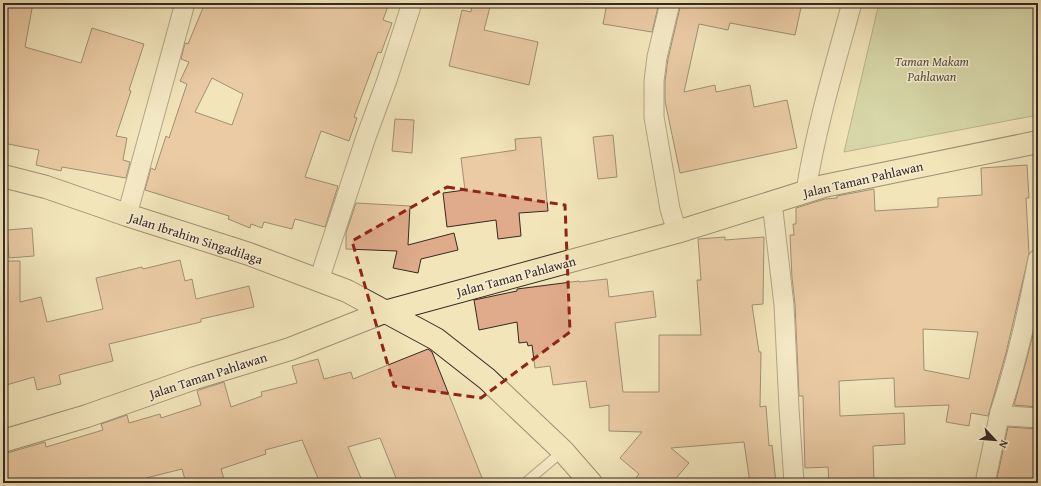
<svg xmlns="http://www.w3.org/2000/svg" width="1041" height="486" viewBox="0 0 1041 486" font-family="'Gentium Book Plus',serif">
<style>
.green{fill:#b5c694;stroke:#76785c}
.building{fill:#dfab8b;stroke:#372924;fill-rule:evenodd}
.lines{fill:none;stroke-linecap:round;stroke-linejoin:round}
.lane-casing{stroke:#66584a;stroke-width:11}
.street-casing{stroke:#66584a;stroke-width:21}
.primary-casing{stroke:#372924;stroke-width:24}
.highway-casing{stroke:#372924;stroke-width:24}
.lane{stroke:#f7eed2;stroke-width:9}
.street{stroke:#f7eed2;stroke-width:19}
.primary{stroke:#f2e5ba;stroke-width:22}
.highway{stroke:#f2e5ba;stroke-width:22}
.marked{fill:none;stroke:#8f2418;stroke-width:3;stroke-dasharray:8 5;stroke-linejoin:round}
.labels{text-anchor:middle;stroke-width:3;stroke-linejoin:round;paint-order:stroke}
.park-label{font-size:13px;font-style:italic;fill:#565040;stroke:#f7eed2}
.street-label{font-size:13px;fill:#372924;stroke:#f7eed2}
</style>
<rect width="100%" height="100%" fill="#f2e5ba"/>
<filter id="stains"><feTurbulence type="fractalNoise" baseFrequency=".005" numOctaves="4"/><feColorMatrix values="0 0 0 0 .2 0 0 0 0 .09 0 0 0 0 .02 0 0 0 .5 -.17"/></filter>
<radialGradient id="worn" r=".72"><stop offset=".6" stop-color="#630" stop-opacity="0"/><stop offset="1" stop-color="#630" stop-opacity=".3"/></radialGradient>
<path class="green" d="M879 3H1038V115L844 152Z"/>
<path class="building" d="M3 3H33L25 47 81 63 92 28 144 44 129 90 131 91 116 136 127 138 123 160 130 162 126 178 62 167 61 171 36 165 39 150 3 143Z
M205 3H389L383 20 392 23 381 53 378 52 354 117 357 118 349 141 321 131 305 177 338 186 325 227 295 219 292 229 264 222 262 228 251 224 250 228 228 219 229 216 145 190 151 168 155 170 166 136 169 138 187 84 180 81 189 62 181 59 185 43 188 44ZM212 78 243 94 232 125 195 112Z
M472 3H491L484 30 538 42 529 85 449 66 462 10 471 12Z
M607 3H659L652 32 603 24Z
M681 3H802L795 35 730 23 728 30 699 24 684 92 715 85 716 92 750 85 754 107 787 100 797 148 680 173 665 101V82L668 59Z
M395 119 414 120 412 153 392 151Z
M613 135 617 177 598 179 593 137Z
M541 137 548 211 519 213 521 236 498 239 496 220 447 227 443 193 465 190 461 158 516 150 515 139Z
M1027 165 1029 198H1026L1029 254 1006 353 988 416 971 413 969 426 946 422 949 405 895 407 894 378 839 381 840 416 904 413 905 444 873 446 874 483H829L828 467 805 468 803 396H799L795 304 792 278 790 235H794L793 224H796V208L825 199 837 198V196L874 189 875 211 938 207V198L982 195 981 168ZM923 329 978 332 969 379 924 370Z
M356 203 410 206 408 245 454 233 458 250 421 259 418 273 393 268 397 251 346 249V233Z
M32 228 34 256 9 258 7 230Z
M725 237V240L764 237 763 304 752 305 759 352H761L760 407 766 406 769 446 772 445 776 483H750L744 442 671 448 689 463 672 483H632L639 474 620 458 642 432 609 431V405L590 408 586 381 553 385 550 366 535 368 532 345 528 346 527 342 519 343 517 322 479 330 474 300 517 291V289L579 281V282L607 279 609 297 653 291 656 317 615 323 623 392H659V335H701L697 280H701L698 239Z
M180 260 185 281 192 279 196 299 249 286 254 307 201 319V322L109 344 113 361 59 375 61 384 37 390 34 377 3 386V261H20V302L41 297 47 322 103 309 96 278 142 267 143 269Z
M1038 314V407L1014 405 1027 358Z
M428 349 432 352 484 483H398L380 438 348 447 363 483H320L302 440 265 450 266 454 221 469 224 479 211 483H186L182 469 146 478 148 483H3V456L7 453 45 442 46 447 103 430 101 424 127 415 129 423 160 414 161 418 201 405 197 391 199 390 224 382 231 407 262 396 261 392 297 383 292 366 318 359 324 379 351 372 353 379Z
M1008 427 1038 429V483H996Z"/>
<g class="lines">
<g class="lane-casing">
<path id="lane" d="M525 483 563 451"/>
</g>
<g class="street-casing">
<path id="street" d="M670 3 657 57 654 81V117L670 209 677 232
M806 191C816 127 835 65 852 3
M772 202 784 305 789 408 794 483
M127 215 185 3
M1038 259C1028 311 1017 362 1000 412L1009 416 1038 418
M319 280 366 137 387 80 412 3
M985 483 1000 412"/>
</g>
<g class="primary-casing">
<path id="primary" d="M3 441 87 416 195 378 290 349 384 312 677 232 824 186 1038 142"/>
</g>
<g class="highway-casing">
<path id="highway" d="M3 176 46 187 127 215 249 254 347 291 436 339 487 379 563 451 591 483"/>
</g>
<use href="#lane" class="lane"/>
<use href="#street" class="street"/>
<use href="#primary" class="primary"/>
<use href="#highway" class="highway"/>
</g>
<path d="M0 0H1041V486H0ZM447 187 565 205 570 332 481 398 394 386 352 241Z" fill="#f2e5ba" fill-opacity=".55" fill-rule="evenodd"/>
<path class="marked" d="M447 187 565 205 570 332 481 398 394 386 352 241Z"/>
<g class="labels">
<g class="park-label">
<text x="932" y="66">Taman Makam<tspan x="932" dy="15">Pahlawan</tspan></text>
</g>
<g class="street-label">
<text transform="translate(863 179) rotate(-13)" y="5">Jalan Taman Pahlawan</text>
<text transform="translate(196 238) rotate(18)" y="5">Jalan Ibrahim Singadilaga</text>
<text transform="translate(516 276) rotate(-15)" y="5">Jalan Taman Pahlawan</text>
<text transform="translate(208 375) rotate(-18)" y="5">Jalan Taman Pahlawan</text>
</g>
</g>
<rect width="1041" height="486" fill="none" stroke="#f2e5ba" stroke-width="16"/>
<rect x="4" y="4" width="1033" height="478" fill="none" stroke="#372924" stroke-width="2"/>
<rect x="8" y="8" width="1025" height="470" fill="none" stroke="#372924"/>
<g transform="translate(995 440) rotate(116)" stroke="#f7eed2" stroke-width="3" paint-order="stroke">
<path d="M0-3L7 15L0 10L-7 15Z" fill="#372924"/>
<text y="-6" font-size="11" font-weight="bold" text-anchor="middle" fill="#372924">N</text>
</g>
<rect width="100%" height="100%" filter="url(#stains)"/>
<rect width="100%" height="100%" fill="url(#worn)"/>
</svg>
